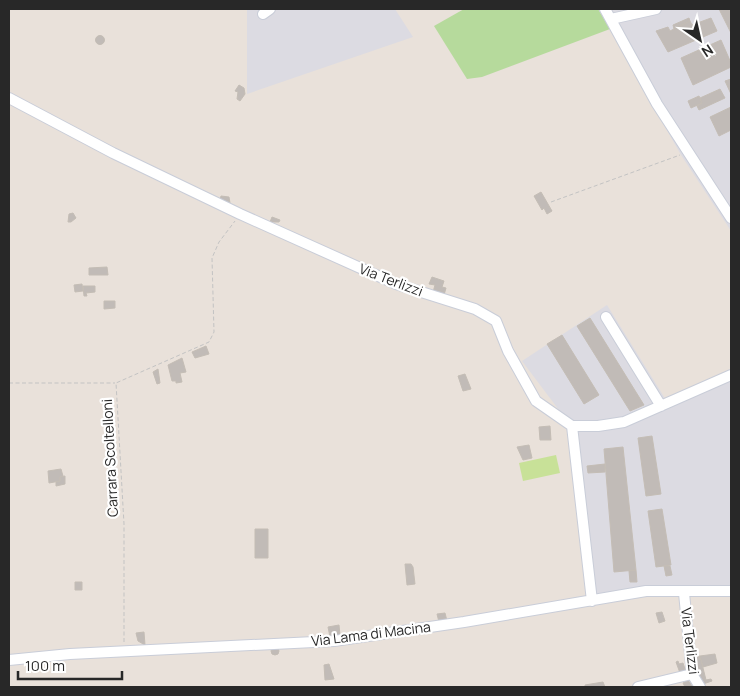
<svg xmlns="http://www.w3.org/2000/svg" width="740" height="696" viewBox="0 0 740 696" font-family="Manrope,sans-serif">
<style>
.industrial{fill:#dcdbe2}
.green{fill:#b6da9c}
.pitch{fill:#c8e198}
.building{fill:#c1bbb7;stroke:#c4bdb5}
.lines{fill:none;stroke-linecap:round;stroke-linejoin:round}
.minor-casing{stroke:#c9cdd8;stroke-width:12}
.path{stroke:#c3c3c3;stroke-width:1;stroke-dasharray:4 2.5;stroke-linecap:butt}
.minor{stroke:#fff;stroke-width:10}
.labels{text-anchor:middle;stroke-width:4.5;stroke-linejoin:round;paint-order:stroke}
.street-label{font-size:14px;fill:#282828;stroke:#fff}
</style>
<rect width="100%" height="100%" fill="#e9e1da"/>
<path class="industrial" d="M247 9H395L413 37 247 94Z
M598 9H731V231L681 155Z
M607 305 666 400 731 371V589L594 598 577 434 522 361Z"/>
<path class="green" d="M464 9H598L610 29 482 77 467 79 434 26Z"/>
<path class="pitch" d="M556 455 560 473 523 481 519 463Z"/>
<path class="building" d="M719 9H731V33Z
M689 18 690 21 674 29 673 25Z
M711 18 717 31 668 52 656 31 668 27 670 31 690 21 692 25Z
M95.5 40a4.5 4.5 0 1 1 9 0a4.5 4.5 0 1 1-9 0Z
M721 40 731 63V67L693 85 681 58Z
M731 79V94L725 81Z
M239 85 244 88 245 94 240 101 237 99 238 92 235 91Z
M720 89 725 98 699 110 697 106 702 103 700 98Z
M699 96 702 103 691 108 688 101Z
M731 107V130L719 136 710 117Z
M541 192 552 211 547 214 544 208 542 210 534 196Z
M221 196 229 197 230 203 220 200Z
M73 213 76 218 71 222H68L69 214Z
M272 217 280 220 279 222H270Z
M107 267 108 275H89V268Z
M432 277 444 281 442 287 446 288 444 295 433 292 435 285 429 284Z
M82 284 83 291 75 292 74 285Z
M83 286H95V292L86 293 87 296H84Z
M104 301H115V308L104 309Z
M590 318 644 405 630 411 577 326Z
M562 335 599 395 584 404 547 344Z
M206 346 209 354 195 358 192 352Z
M182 358 186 372 180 373 182 382 176 383V381H172L168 365Z
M158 369 160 383 157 384 153 372Z
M465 374 471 389 463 391 458 376Z
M550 426 551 440H540L539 427Z
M652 436 661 494 646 496 638 438Z
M529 445 532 458 523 460 517 447Z
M623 447 636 570 614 572 604 449Z
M605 464V472L588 473 587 466Z
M61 469 63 476 60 477V481L49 483 48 471Z
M65 476V484L56 486V482L60 481V477Z
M662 509 671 565 656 567 648 511Z
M255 529H268V558H255Z
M405 564H411L413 567 415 584 407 585Z
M664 566H670L672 575 666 576Z
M636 570 637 582H630L629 571Z
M75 582H82V590H75Z
M662 612 665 621 659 623 656 613Z
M445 613 447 621 439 622 437 614Z
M339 625 340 635 330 637 328 627Z
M144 632 145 645 138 641 136 633Z
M271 651a4 4 0 1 1 8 0a4 4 0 1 1-8 0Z
M715 654 717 663 703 667 700 656Z
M700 656 706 680 711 679 712 681 703 684 694 670 693 657Z
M678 661 679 664 683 663 686 672 680 673 676 662Z
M329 664 334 679 325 680 324 665Z
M688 680 692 686 685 687 683 683Z
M603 682 605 687H585V685Z"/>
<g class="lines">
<g class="minor-casing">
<path id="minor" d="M605 9 657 104 731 218
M263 14 270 9
M611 19 656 9
M9 98 113 153 240 214 396 284 475 309 496 321 508 351 536 401 572 426 592 601
M606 317 661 406
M572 426H598L624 422 731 375
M684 593 692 674 700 687
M9 660 70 654 334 641 464 622 646 591H731
M638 687 692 674"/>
</g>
<path class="path" d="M551 202 680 155
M9 383H115
M124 642V524L116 383 209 342 214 332 212 258 219 242 235 221"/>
<use href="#minor" class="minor"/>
</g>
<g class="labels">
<g class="street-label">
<text transform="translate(391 280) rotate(21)" y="5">Via Terlizzi</text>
<text transform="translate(110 458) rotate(-93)" y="5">Carrara Scoltelloni</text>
<text transform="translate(371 634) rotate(-7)" y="5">Via Lama di Macina</text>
<text transform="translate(690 641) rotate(83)" y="5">Via Terlizzi</text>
</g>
</g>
<rect width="740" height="696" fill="none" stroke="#282828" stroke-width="20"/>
<g transform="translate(700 40) rotate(146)" stroke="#ffffff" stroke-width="4" paint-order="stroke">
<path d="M0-4L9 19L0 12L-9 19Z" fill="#282828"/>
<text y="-8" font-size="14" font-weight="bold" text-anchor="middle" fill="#282828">N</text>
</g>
<path d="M18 671v8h104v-8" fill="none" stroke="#282828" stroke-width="2.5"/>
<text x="25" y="671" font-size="15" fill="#282828" stroke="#ffffff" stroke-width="4" paint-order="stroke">100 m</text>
</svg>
